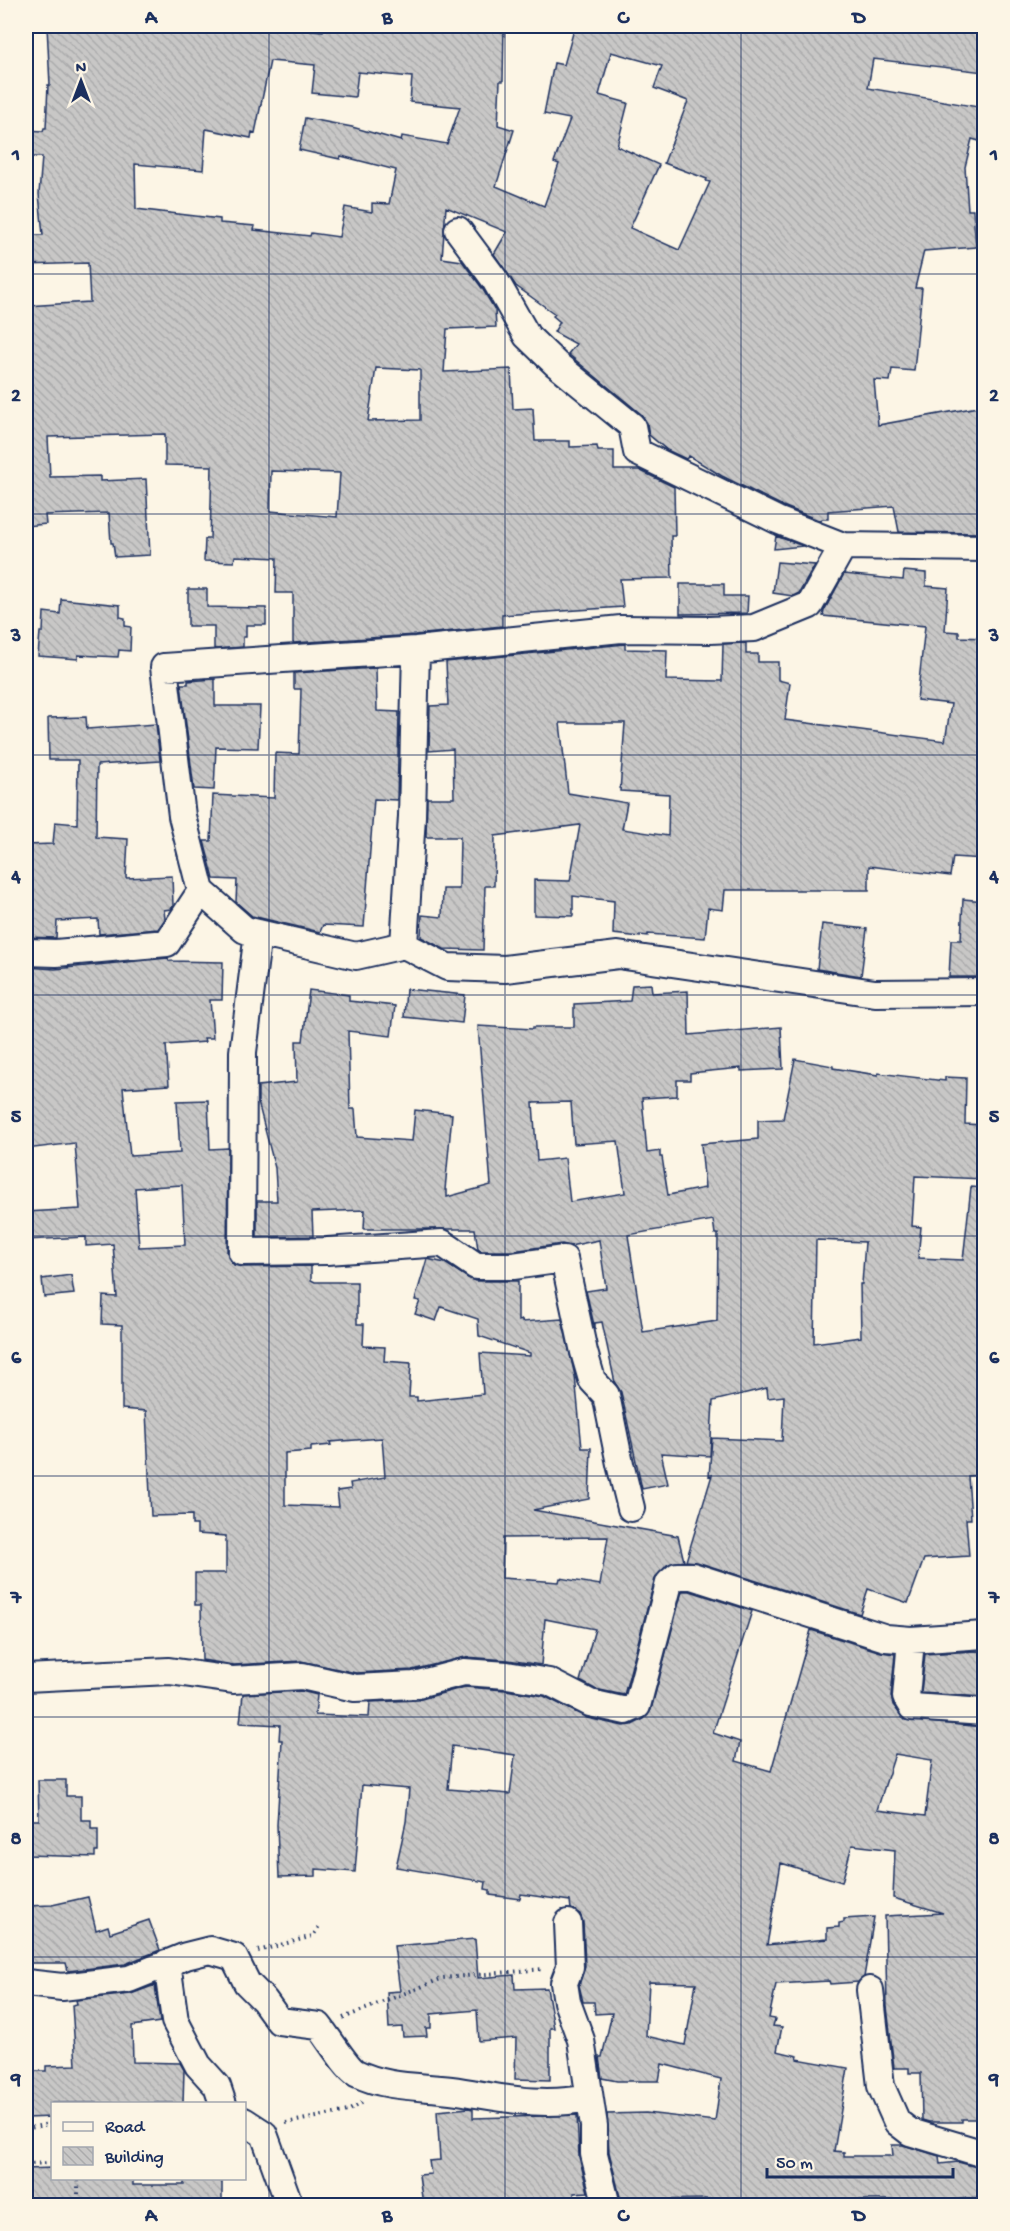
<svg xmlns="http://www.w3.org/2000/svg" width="1010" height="2231" viewBox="0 0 1010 2231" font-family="'Gochi Hand',sans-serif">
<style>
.building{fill:url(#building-back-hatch);stroke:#1b2f5e;stroke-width:1.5;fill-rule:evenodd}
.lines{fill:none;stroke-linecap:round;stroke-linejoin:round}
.minor-casing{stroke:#1b2f5e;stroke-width:30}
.path{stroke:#1b2f5e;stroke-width:4;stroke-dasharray:1.5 4.5;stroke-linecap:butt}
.minor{stroke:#fcf5e5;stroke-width:26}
.grid{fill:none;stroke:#1b2f5e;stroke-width:1.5;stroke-opacity:0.55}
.neatline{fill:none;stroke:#1b2f5e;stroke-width:2}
.grid-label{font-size:20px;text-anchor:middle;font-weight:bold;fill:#1b2f5e}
</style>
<defs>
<pattern id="building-back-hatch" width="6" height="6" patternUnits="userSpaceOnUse" patternTransform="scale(1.5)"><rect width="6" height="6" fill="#c8c7c6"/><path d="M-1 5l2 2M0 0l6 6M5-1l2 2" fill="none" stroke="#ababac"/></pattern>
</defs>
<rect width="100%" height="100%" fill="#fcf5e5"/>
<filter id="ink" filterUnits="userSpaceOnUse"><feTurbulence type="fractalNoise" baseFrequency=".0167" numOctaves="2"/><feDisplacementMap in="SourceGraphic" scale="12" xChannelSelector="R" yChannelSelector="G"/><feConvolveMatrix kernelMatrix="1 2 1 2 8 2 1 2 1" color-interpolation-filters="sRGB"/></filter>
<g filter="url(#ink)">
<path class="building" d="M47 26H262L323 31 324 26H504L503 81H500L498 125 514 130 496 186 544 206 559 164 554 162 570 119 544 114 554 63 564 65 575 26H647L669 32 672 26H984V72L873 59 868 88 984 108 979 141 972 139 965 167 968 210H973L976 247 924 251 915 288H922L914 371 892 369 890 381 874 380 878 425 978 407 981 446H984V533L899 532 894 506 828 511V519H822L821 521 783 506 722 476 689 456 686 459 667 450 649 435 647 423 641 414 568 354 576 344 554 332 560 322 553 316 555 314 516 286 494 254 507 232 446 207 442 258 462 261 482 288 495 310 496 327 447 329 444 372 511 369 513 409 533 408 535 441H570V447L597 446 598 451H614V470H639L674 487 675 536H671L672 578 620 579 623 607 502 615V626L415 635 293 643V593H276L277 558 235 556 234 562 204 561 205 539H210L212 466 165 465V434L48 437 50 477 100 476V481L146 479 150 555 115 557 113 543H111L109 513 45 515 46 524 26 526V306L90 302 88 263 26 265V235H43L39 194 42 157H26V130L43 131 44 128H46L48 85H50ZM611 52 662 66 654 88 688 101 664 163 707 179 706 181 710 182 679 250 630 228 659 165 617 146 628 103 599 95ZM270 61 315 65 312 93 355 97 358 72 412 77 410 102 460 107 447 144 402 136 401 141 352 127 305 118 299 150 340 159 341 156 396 170 389 204 372 203V212L345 207 339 237 311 233 310 236 254 230 255 226 220 223V219L136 209 135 164 203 170 206 129 251 138 252 132 255 133ZM376 368 420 370V420L368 421ZM271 471 340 473 337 517 270 511Z
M776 536 803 546 774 549Z
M777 562 815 565 799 593 793 596 773 593Z
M904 571 926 573V586L948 588 945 631 959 632V637L984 638V717L980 747H983L975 805H984V859L953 857 950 876 869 866V890H725L723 910 708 908 705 938 648 934V936L640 935V937L613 934 614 901 573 896V916L534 915V880L570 881 580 825 495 836 494 886H485L483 950 444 949 421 937 422 915 442 917 443 889H459L460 837H426L427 798H454L453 749 429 751 430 706 448 705 446 662 625 644V649L667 650 666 680 722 681 723 644 746 643V654H758V662H778V680L790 683 785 720 945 741 951 704 917 700 925 626 823 616 824 611 844 574 903 580ZM560 723H625L620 791 669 794 668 836 622 829 627 803 568 793Z
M680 584H724V596H748L747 613 680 614Z
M188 589H207V607L266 608V625H246V637H243V647L214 649V626H188Z
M61 599 120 605V617L125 618V626L131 627 130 651 119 650 118 657 78 655V659L38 656 40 632H43L44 612 60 614Z
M376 668 377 711 399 712 397 800 374 799 364 927 323 925 320 932 252 916 236 902 237 880 214 879 204 841H211L213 795 274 798 275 753 299 754 301 689H294V673Z
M215 679V706H260L258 748 216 747 214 790 194 789 181 684H188V681Z
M86 717 87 729 156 724 160 761 97 765 96 837 128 839 126 878 172 876 173 906 171 909 164 910 165 919 158 929 99 934 98 919 57 921 56 938 26 937V845L53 844 55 822 77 824 78 760H49L48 718Z
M963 899 984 901V977H949L951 940H961Z
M822 924 867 929 861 976 817 969Z
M168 958 169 961 223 962 222 1000H210L213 1038H204L205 1042 166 1045 169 1085 123 1088 130 1156 180 1153 177 1101 208 1100 210 1149 228 1148 227 1252 229 1259 234 1265 242 1267 311 1266V1280L315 1282H357V1324H364L363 1346 385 1347 384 1361 411 1363 409 1397H417V1401L483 1394 480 1353 530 1356V1353L479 1336 478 1319 441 1307 436 1321 415 1314 420 1301 415 1300 427 1259 445 1263 468 1278 475 1281H518V1321L522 1320V1322L562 1319 575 1376 582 1448H591L589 1499 533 1510 678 1536 684 1561 667 1565 655 1579 624 1695 595 1689 580 1681 595 1629 545 1619 541 1665 508 1660 465 1657 412 1670 356 1673 301 1661 234 1665 202 1660 201 1605H195V1573H226V1536L197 1534V1525H192V1515L151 1516 146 1411 122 1409V1325L102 1324 103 1296 117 1297 113 1244 86 1246V1237L26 1240V1212L80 1209 75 1143 26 1149V967L55 969ZM182 1185 185 1245 139 1247 135 1188ZM382 1438 385 1477 350 1483 351 1489 337 1491 339 1507 285 1505V1453L311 1451V1447L331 1445 330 1442ZM608 1537 600 1585 560 1578 559 1582 502 1578 503 1538Z
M651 984 652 993 688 991 689 1035 781 1027 783 1069 741 1071V1068L690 1073V1080H677V1096L642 1098 647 1153 660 1151V1157H662L668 1195 705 1188 701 1144 758 1139V1120L783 1119 795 1059 833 1066V1068L878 1075V1073L945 1081V1077L966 1078 965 1124 984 1125V1179L915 1176 912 1226 921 1227 918 1258 963 1260 971 1187 984 1188V1389L979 1390 982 1475 968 1476 971 1519H966L969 1556 924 1559 908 1603 868 1589 860 1614 697 1562 686 1561 712 1475 709 1476 712 1438 782 1441 784 1396 768 1398 767 1388 713 1401 710 1456 661 1453 668 1484 642 1489 621 1392 615 1383 602 1322 595 1323V1329L586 1291 606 1288 599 1240 570 1246 562 1244 512 1251H481L478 1249 475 1229H364L365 1210 312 1212 313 1236 257 1237V1201H277L275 1168 258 1102V1086L297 1082 296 1041H303L309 990 349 995V1001L395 1006 391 1036 348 1031 350 1109H355L357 1137 412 1141 415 1110 452 1114 445 1190H447V1197L491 1185 478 1026 533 1029V1027H574V1004L630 1001 632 985ZM571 1102 574 1144 618 1141 625 1193 570 1202 565 1158 537 1161 533 1103ZM713 1220 715 1234H718L717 1321 643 1332 628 1235ZM816 1240 865 1242 862 1284H860L861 1337 814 1343Z
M406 989 465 995 462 1023 404 1017Z
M71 1275 74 1294 44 1297 42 1279Z
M682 1591H690L752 1611 713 1733 740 1742 736 1761 771 1771 811 1630 881 1652 895 1654 891 1696 893 1705 905 1720 984 1727V2116H978V2119H962V2122H929L922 2120 921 2073H909V2068H894L887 2006 885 1916 943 1913 893 1898 895 1850 852 1845 842 1882 781 1863 767 1945 827 1939V1928L839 1927V1923L844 1922V1919L874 1917 864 1977 858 1982 830 1984 829 1981 776 1984 769 2018 775 2019 773 2026 782 2027 777 2051 798 2056 797 2059 848 2068 834 2151 844 2152V2156H893L892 2145H903L939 2156 940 2164 958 2162 984 2169V2196L938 2202V2205H896L895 2200H828V2205H715V2199L649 2200V2205H622L609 2152 607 2114 646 2113 715 2121 721 2079 662 2064 659 2081H617L602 2078 599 2057H602L612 2013 595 2014 594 2002H583L579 1985 585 1966 583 1922 580 1914 571 1909 570 1901 521 1894 520 1899 490 1895V1890L485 1889 486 1882 396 1867 406 1822 409 1789 384 1787 362 1785 355 1872 316 1869V1876L279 1877 277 1825 282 1740H279L280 1725 240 1723 243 1694 301 1691 317 1695 315 1715 369 1717 370 1702 418 1700 465 1687 505 1690 544 1696 587 1718 623 1726 632 1725 644 1719 651 1710ZM452 1746 515 1755 510 1794 448 1789ZM895 1754 932 1760 925 1816 877 1810ZM649 1982 696 1983 685 2045 646 2036Z
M976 1651 984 1652V1697L921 1693 925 1654Z
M38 1780H66V1796H81V1820H91V1829H98V1852H95V1857L26 1855V1820H39Z
M88 1897 96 1930 108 1926 110 1933 149 1920 160 1950 125 1964 68 1971 66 1963H26V1906L52 1905Z
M475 1939 478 1978 514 1975 515 1989 547 1988 554 2028H550V2080L515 2079 516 2038 479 2041 477 2010 431 2014V2028H426L427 2036 403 2037 402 2027 389 2028 387 1992 400 1991 394 1946Z
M155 1985 160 2022 132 2026 133 2062 180 2063 184 2070 183 2103H52V2117L26 2118V2071H46V2066L76 2065 72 2005 77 2004 76 2000 131 1994Z
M469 2108 473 2109V2118L577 2115 579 2157 588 2192 574 2193 575 2204 528 2205V2201L469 2205H423L419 2175 431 2174 429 2161 440 2160 437 2111Z
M52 2168V2178H133V2185H184V2178H222V2205H26V2169Z"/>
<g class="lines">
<g class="minor-casing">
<path id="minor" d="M458 230 495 280 527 336 556 364 632 426 637 452 777 520 843 546
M416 650 412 816 404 945 447 967 505 969 618 955 875 993 984 992
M258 933 243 1052 242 1252 327 1251 442 1243 476 1266H513L564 1259 584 1352 592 1380 606 1395 620 1464 631 1508
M404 945 356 956 245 930 201 891 182 816 164 667 416 650 621 629 710 630 754 628 810 605 843 546 984 548
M26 952 56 953 167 943 201 891
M911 1640 984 1635
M26 1678 169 1671 233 1680 302 1676 355 1688 414 1685 464 1672 507 1675 549 1682 590 1703 626 1711 637 1706 669 1583 677 1576H692L886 1638 911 1640 906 1697 912 1707 984 1712
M568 1923 570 1967 564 1983 567 2002 581 2040 594 2126V2154L607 2206
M167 1963 175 2021 198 2065 217 2086 223 2104
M26 1983 62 1987 129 1979 186 1956 210 1950 234 1957 247 1983 264 2000 279 2021 319 2026C327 2036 347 2068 356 2073 386 2088 419 2086 451 2090 501 2097 538 2108 588 2098
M870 1990 881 2086 897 2122 910 2132 984 2154
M244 2121 264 2134 290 2206"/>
</g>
<path class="path" d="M258 1951 313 1936 319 1926
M343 2018 443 1978 543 1969
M286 2123 348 2111 362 2103
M26 2129 52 2123
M26 2164 52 2163
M78 2206V2178"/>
<use href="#minor" class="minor"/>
</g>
</g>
<path class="grid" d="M269 26V2206M505 26V2206M741 26V2206M26 274H984M26 514H984M26 755H984M26 995H984M26 1236H984M26 1476H984M26 1717H984M26 1957H984"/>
<rect width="1010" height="2231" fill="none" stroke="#fcf5e5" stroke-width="66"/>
<rect x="51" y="2102" width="195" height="78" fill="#fcf5e5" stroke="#a2a6af" stroke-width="1.5"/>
<rect x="63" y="2122" width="30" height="9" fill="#fcf5e5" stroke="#a2a6af" stroke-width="1.5"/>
<text x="105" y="2132" font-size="18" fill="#1b2f5e">Road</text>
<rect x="63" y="2147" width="30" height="18" fill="url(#building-back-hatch)" stroke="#a2a6af" stroke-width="1.5"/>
<text x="105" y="2162" font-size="18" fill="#1b2f5e">Building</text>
<g transform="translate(81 81)" stroke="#fcf5e5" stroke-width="4.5" paint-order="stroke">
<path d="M0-4.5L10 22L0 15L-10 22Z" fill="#1b2f5e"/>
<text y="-9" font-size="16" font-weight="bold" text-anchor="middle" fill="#1b2f5e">N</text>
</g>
<path d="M767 2168v9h186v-9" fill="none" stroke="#1b2f5e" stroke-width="3"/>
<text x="776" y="2168" font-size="18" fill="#1b2f5e" stroke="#fcf5e5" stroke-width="4.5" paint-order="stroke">50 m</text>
<rect x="33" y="33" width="944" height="2165" class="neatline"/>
<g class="grid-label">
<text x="151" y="23">A</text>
<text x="387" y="23">B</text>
<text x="623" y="23">C</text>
<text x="859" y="23">D</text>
<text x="16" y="160">1</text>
<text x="994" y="160">1</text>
<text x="16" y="401">2</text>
<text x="994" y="401">2</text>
<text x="16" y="641">3</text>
<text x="994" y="641">3</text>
<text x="16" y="882">4</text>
<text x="994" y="882">4</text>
<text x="16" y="1122">5</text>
<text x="994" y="1122">5</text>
<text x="16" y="1363">6</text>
<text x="994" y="1363">6</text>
<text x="16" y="1603">7</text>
<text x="994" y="1603">7</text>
<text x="16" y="1844">8</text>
<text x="994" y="1844">8</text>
<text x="16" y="2085">9</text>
<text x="994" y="2085">9</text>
<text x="151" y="2221">A</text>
<text x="387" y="2221">B</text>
<text x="623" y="2221">C</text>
<text x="859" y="2221">D</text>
</g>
</svg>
